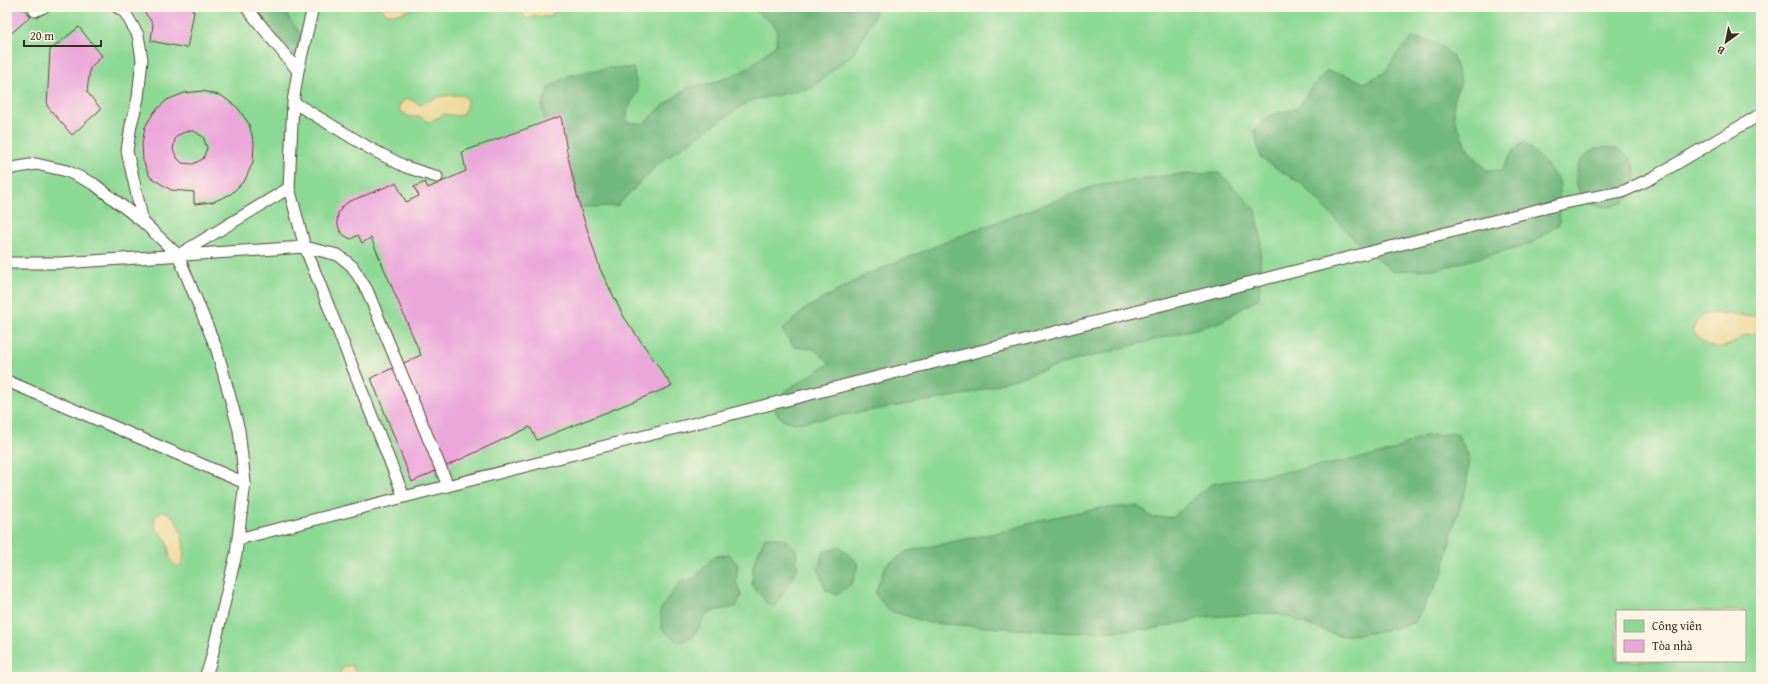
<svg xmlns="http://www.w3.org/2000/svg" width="1768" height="684" viewBox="0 0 1768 684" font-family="'Gentium Book Plus',serif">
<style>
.green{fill:#8cd895;stroke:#64815a;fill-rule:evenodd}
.forest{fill:#71b87e;stroke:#56714e}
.sand{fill:#eeda9e;stroke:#94825e}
.building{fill:#eba6da;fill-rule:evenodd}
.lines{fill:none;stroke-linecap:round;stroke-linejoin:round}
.lane-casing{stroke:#574537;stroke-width:13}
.lane{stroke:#fff;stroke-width:11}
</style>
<rect width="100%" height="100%" fill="#fcf5e5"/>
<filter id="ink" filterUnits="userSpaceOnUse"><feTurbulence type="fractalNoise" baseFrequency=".025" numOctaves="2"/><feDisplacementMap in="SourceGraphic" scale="8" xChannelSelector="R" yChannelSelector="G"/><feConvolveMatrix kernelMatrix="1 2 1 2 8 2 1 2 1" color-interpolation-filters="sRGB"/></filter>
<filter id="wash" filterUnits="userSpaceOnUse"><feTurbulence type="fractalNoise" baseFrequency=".012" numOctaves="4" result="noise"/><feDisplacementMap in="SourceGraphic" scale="16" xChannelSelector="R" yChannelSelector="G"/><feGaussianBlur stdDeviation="0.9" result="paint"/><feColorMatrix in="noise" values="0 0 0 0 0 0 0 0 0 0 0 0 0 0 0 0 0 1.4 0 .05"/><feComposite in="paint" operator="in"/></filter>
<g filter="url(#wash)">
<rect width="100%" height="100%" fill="#f6dfc4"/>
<path class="green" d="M7 7H1761V677H7ZM1617 611H1745V661H1617Z"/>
<path class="forest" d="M254 7H285L289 19 301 34 295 58Z
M750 7H877L873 19 853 54 812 88 749 101 659 163 617 206 580 207 568 157 560 116 545 122 542 106 549 87 570 75 608 68H633L638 90 627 111V122L643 124 663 106 687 88 713 83 745 70 776 45 777 29 767 19Z
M1413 37 1436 43 1453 56 1461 83 1454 97V117L1466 147 1486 170H1502L1513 151 1524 142 1545 163 1560 183 1559 224 1532 243 1438 269 1392 271 1355 240 1303 185 1261 158 1254 130 1271 115 1298 108 1310 89 1327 71 1346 75 1364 83 1384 73 1397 54Z
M1576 177a30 30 0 1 1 60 0a30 30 0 1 1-60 0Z
M1220 173 1256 210 1261 237 1259 298 1218 323 1062 364 968 394 796 423 783 420 775 412 785 391 830 363 814 349 794 347 782 330 805 309 868 274 968 233 1094 186 1173 175Z
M1457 433 1469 457 1467 484 1452 532 1443 572 1415 622 1380 632 1339 636 1276 613 1207 617 1153 629 1074 633 930 623 888 610 875 593 886 565 908 551 1005 531 1045 519 1100 508 1138 506 1153 518 1173 517 1211 484 1327 465 1389 452 1424 436Z
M765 537 782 538 796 549 798 568 775 606 767 603 752 585 753 565Z
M840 547 858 563 853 582 837 595 826 590 818 570 823 552Z
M729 554 738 565 736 582 741 595 736 607C706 612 708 609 694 637L678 642 662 629 660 610 679 583 696 577 713 557Z"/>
<path class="sand" d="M379 7H416L399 14H387Z
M519 7H555V11L550 17 535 16 528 19 525 18Z
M448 95H462L467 100C466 107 466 112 459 116L445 114 429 122 420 117H410L400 111 399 106 404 100 408 98 420 105 435 98Z
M1715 313 1746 316 1761 315V332C1754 333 1746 335 1740 338 1735 341 1729 346 1723 347 1710 350 1698 341 1693 330 1697 318 1702 314 1715 313Z
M164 511C167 513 170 514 172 516 182 525 189 557 179 567 166 562 171 551 166 540 163 534 154 529 154 522 154 516 159 513 164 511Z
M352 665 356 673 353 677H337L344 667Z"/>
<g id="blocks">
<path class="building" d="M7 7H22L30 17 7 37Z
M141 7H190L194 12 187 48 151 41 153 24Z
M79 27 102 56 90 68 87 92 101 109 72 135 47 106 50 50Z
M203 91 222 96 238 108 249 124 254 143 253 162 245 180 231 194 213 202 194 204V192L171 190 150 177 143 161 142 144 145 127 154 112 167 100 184 93ZM188 131H194L203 137 207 148 203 159 193 164 182 163 178 159 173 150 175 139 178 135Z
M561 116 568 157 580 207 600 269 624 317 672 386 537 440 530 427 412 482 371 378 421 355 371 238 362 243 358 235 351 239 345 236 340 231 337 222 338 213 342 207 348 202 396 183 406 202 419 196 414 187 425 182 428 188 466 171 462 152Z"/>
</g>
</g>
<g filter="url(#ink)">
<use href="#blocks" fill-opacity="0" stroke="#574537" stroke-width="1"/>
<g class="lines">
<g class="lane-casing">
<path id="lane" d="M117 7 124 11 138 35 142 59 138 98 131 125 127 151 143 222
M246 7 298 71
M35 11 44 7
M293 102 371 149 406 167 437 177
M7 169 36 164 67 171 94 184 143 222 178 255 217 350 239 430 245 483 236 554 210 664 205 677
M289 188 293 102 298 71 313 7
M180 254 289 188 305 247 338 255 352 266 367 290 448 486
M7 263H61L305 247 404 497
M7 381 245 483
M238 539 1568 202 1622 192 1652 178 1761 114"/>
</g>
<use href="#lane" class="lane"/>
</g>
</g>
<rect width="1768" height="684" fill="none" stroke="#fcf5e5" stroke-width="24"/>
<rect x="1616" y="610" width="130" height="52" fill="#fcf5e5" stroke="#afa495"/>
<rect x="1624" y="620" width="20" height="12" fill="#8cd895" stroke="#afa495"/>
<text x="1652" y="630" font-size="12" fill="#3b2a1e">Công viên</text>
<rect x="1624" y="640" width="20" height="12" fill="#eba6da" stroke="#afa495"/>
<text x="1652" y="650" font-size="12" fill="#3b2a1e">Tòa nhà</text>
<g transform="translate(1726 42) rotate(213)" stroke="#fcf5e5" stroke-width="3" paint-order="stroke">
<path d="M0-3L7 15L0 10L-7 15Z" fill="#3b2a1e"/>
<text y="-6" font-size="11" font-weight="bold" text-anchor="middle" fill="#3b2a1e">B</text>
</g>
<path d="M24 40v6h77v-6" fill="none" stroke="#3b2a1e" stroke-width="2"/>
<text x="30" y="40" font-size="12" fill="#3b2a1e" stroke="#fcf5e5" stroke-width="3" paint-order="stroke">20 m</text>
</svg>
